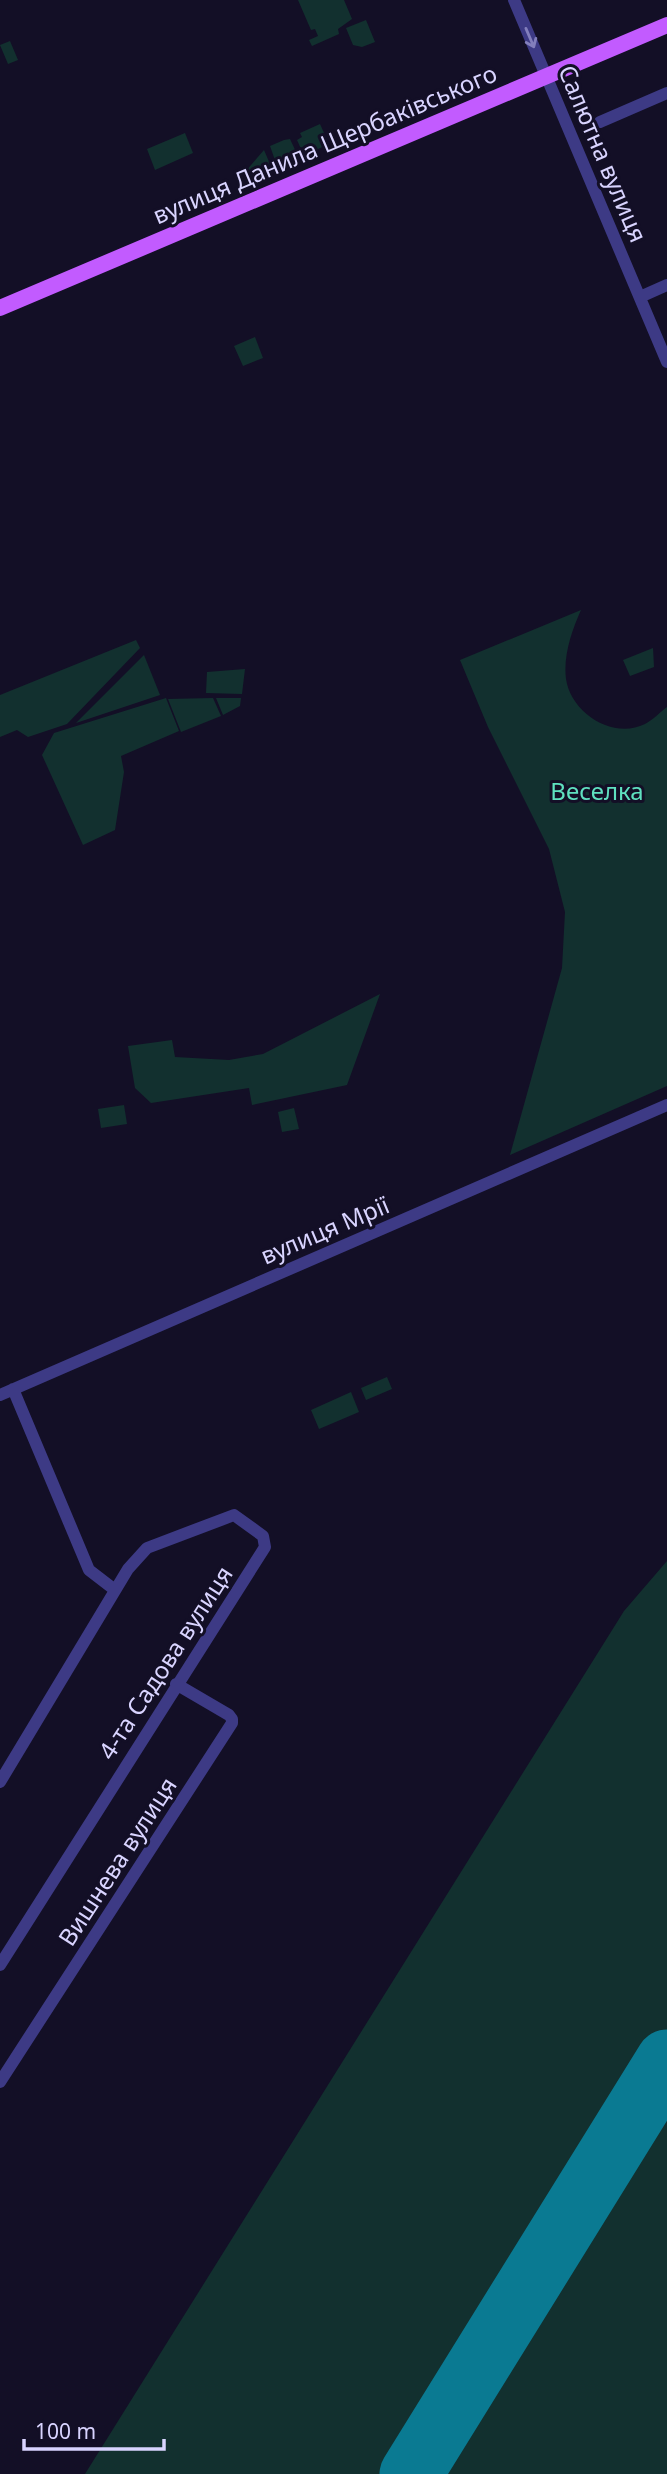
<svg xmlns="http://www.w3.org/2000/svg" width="667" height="2474" viewBox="0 0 667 2474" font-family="'Noto Sans',sans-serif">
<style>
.green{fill:#12302f}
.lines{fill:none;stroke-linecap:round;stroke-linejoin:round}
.runway{stroke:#0a7a92;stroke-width:63}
.minor{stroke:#3d3a85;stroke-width:12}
.major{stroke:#c25bff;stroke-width:16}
.oneway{stroke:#837fbc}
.labels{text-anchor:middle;stroke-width:6;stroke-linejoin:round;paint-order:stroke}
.street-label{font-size:24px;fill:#d9d4ff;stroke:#130f26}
.park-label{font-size:24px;fill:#5fe0c0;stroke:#130f26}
</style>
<rect width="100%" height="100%" fill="#130f26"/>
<path class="green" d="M298 0H344L352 19 338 29 339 34 312 46 309 40 318 36 315 29 311 30Z
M366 20 375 42 362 47 353 45 346 28Z
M10 41 18 60 8 64 0 45Z
M320 124 329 144 309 153 302 151 297 140 302 137 300 133Z
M185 133 193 153 155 170 147 149Z
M290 139 297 154 276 163 270 146 284 140Z
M264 150 270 164 266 171 248 179 245 172Z
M255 337 263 358 243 366 234 346Z
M581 610C572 630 563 656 566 679 571 713 613 740 645 724 653 720 660 712 667 707V1086L510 1155 562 968 565 912 549 849 488 727 460 660Z
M136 640 140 648 67 724 28 737 17 730 0 737V695Z
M653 648 654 667 630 676 623 660Z
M144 655 160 695 76 723Z
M245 669 242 694 206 693 207 672Z
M166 698 179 731 121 756 124 772 115 830 83 845 42 755 54 733Z
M213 698 221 716 181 732 168 699Z
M216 698H241L240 706 223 715Z
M380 994 347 1085 252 1105 249 1088 151 1103 135 1088 128 1046 172 1040 175 1057 229 1060 263 1054Z
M124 1105 127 1124 101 1128 98 1109Z
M294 1108 299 1129 282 1132 278 1112Z
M387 1377 392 1389 366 1400 361 1388Z
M351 1392 359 1412 319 1429 311 1410Z
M667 1561V2474H85L624 1611Z"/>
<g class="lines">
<path class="runway" d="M411 2474 667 2061"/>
<path class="minor" d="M514 0 667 362
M600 122 667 93
M640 297 667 285
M13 1389 89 1570 115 1590
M0 1395 667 1105
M0 1782 128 1569 147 1548 234 1515 263 1536 265 1547 0 1965
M0 2082 232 1723V1719L229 1715 176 1684"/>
<path class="major" d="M0 308 667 25"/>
</g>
<defs><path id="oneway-shaft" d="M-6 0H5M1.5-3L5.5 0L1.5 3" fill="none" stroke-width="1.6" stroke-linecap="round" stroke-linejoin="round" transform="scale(1.75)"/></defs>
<use class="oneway" href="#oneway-shaft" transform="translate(530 38) rotate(67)"/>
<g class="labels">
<g class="street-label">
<text transform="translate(325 145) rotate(-23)" y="8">вулиця Данила Щербаківського</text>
<text transform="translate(602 154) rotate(67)" y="8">Салютна вулиця</text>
<text transform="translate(325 1231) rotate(-23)" y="8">вулиця Мрії</text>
<text transform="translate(166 1663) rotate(-57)" y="8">4-та Садова вулиця</text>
<text transform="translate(118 1862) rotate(-57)" y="8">Вишнева вулиця</text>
</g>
<g class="park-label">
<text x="597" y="800">Веселка</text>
</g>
</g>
<path d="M24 2439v10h140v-10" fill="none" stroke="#d9d4ff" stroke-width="3.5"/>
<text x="35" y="2439" font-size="21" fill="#d9d4ff" stroke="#130f26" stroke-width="5" paint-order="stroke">100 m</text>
</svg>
